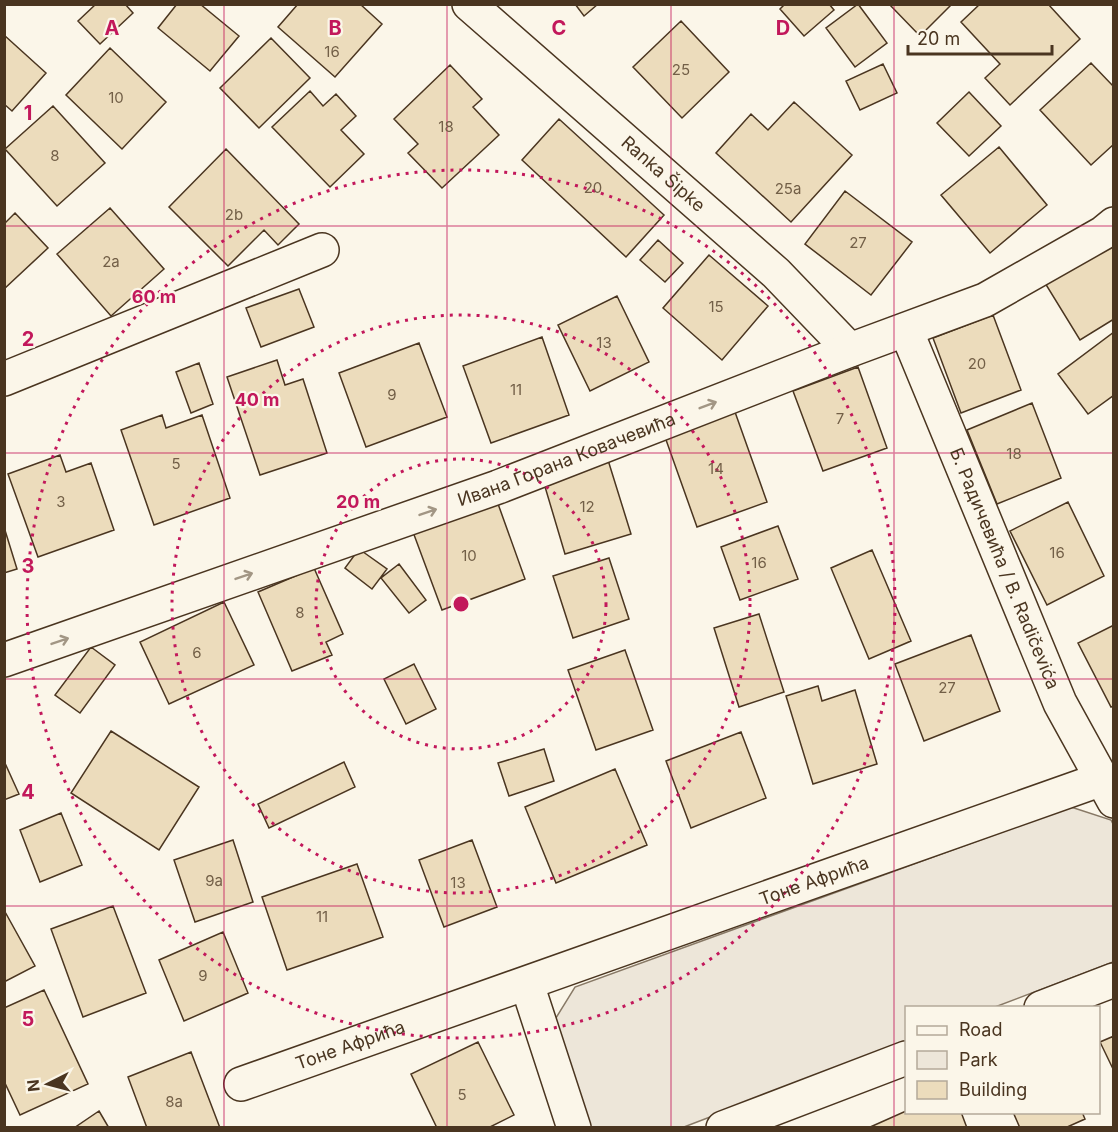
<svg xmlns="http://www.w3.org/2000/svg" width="1118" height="1132" viewBox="0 0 1118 1132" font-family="Inter,sans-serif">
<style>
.green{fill:#ede6d9;stroke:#887966;stroke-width:1.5}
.building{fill:#ecdcbc;stroke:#4a3520;stroke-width:1.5}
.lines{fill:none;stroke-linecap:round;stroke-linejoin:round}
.minor-casing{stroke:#4a3520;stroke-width:36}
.minor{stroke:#fbf6e9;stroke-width:33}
.oneway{stroke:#a29684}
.grid{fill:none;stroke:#c2185b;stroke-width:1.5;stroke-opacity:0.55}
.ring{fill:none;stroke:#c2185b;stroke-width:3;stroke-dasharray:3 6}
.labels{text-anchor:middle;stroke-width:4.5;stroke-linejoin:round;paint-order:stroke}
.number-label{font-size:15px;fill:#725f47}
.street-label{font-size:18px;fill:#4a3520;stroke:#fbf6e9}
.grid-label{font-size:20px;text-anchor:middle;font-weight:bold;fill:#c2185b;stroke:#fbf6e9;stroke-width:4.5;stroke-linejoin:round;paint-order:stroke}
.centre{fill:#c2185b;stroke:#fbf6e9;stroke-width:3}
.ring-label{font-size:18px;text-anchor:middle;font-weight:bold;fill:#c2185b;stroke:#fbf6e9;stroke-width:4.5;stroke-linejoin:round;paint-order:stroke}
</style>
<rect width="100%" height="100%" fill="#fbf6e9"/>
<path class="green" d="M1071 807 1111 820 1113 824V962L995 1007 906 1008V1042L684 1127H584L551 1026 575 987Z"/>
<path class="building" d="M96 4H125L133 13 100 44 78 21Z
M177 4H200L239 36 210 71 158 28Z
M298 4H360L382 24 335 77 278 27Z
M575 4H598L584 16Z
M785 4H829L834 10 804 36 780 9Z
M858 4 887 43 855 67 826 28Z
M889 4H952L920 36Z
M980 4H1048L1080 39 1010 105 985 78 1000 64 961 22Z
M681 21 729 72 682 118 633 67Z
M4 35 46 73 12 111 4 104Z
M271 38 310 78 259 128 220 88Z
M110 48 166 102 122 149 66 95Z
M1091 63 1114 87V144L1091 165 1040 110Z
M883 64 897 93 860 110 846 81Z
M450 65 482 99 473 107 499 135 442 188 408 153 418 144 394 119Z
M310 91 323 106 336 94 356 116 341 130 364 154 330 187 272 127Z
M969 92 1001 126 969 156 937 123Z
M794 102 852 155 791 222 716 153 751 114 768 130Z
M53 106 105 163 57 206 5 149Z
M559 119 664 215 626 257 522 160Z
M999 147 1047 205 990 253 941 195Z
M226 149 299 224 278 245 264 230 228 266 169 207Z
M845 191 912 242 871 295 805 244Z
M110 208 164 269 111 316 57 254Z
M15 213 48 248 4 289V224Z
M658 240 683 263 665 282 640 260Z
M1111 242 1114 247V319L1080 340 1045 283Z
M709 255 768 306 722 360 663 308Z
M299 289 314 327 261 347 246 308Z
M617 296 649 362 590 391 558 325Z
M993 315 1021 390 961 413 933 338Z
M1114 332V395L1088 414 1058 374Z
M542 337 569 415 491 443 463 366Z
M419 343 447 417 366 447 339 373Z
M277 360 285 385 303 379 327 453 260 475 227 377Z
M199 363 213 404 191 413 176 372Z
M858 367 887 448 823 471 793 391Z
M1032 403 1061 478 997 504 967 430Z
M735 412 767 502 697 527 665 437Z
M162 415 166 428 202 415 230 498 154 525 121 430Z
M60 455 66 472 91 463 114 530 38 557 8 474Z
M608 460 631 534 565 554 543 480Z
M497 501 525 579 442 610 413 532Z
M1068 502 1104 576 1047 605 1010 531Z
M778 526 798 579 740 600 721 547Z
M4 527 17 569 4 573Z
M359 549 387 569 372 589 345 568Z
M872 550 911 641 869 659 831 568Z
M609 558 629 619 573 638 553 576Z
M399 564 426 600 409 613 381 578Z
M314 568 343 634 326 642 332 655 292 671 258 592Z
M224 602 254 665 169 704 140 642Z
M759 614 784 692 739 707 714 628Z
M1114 625V706L1111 707 1078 643Z
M971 635 1000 711 924 741 895 664Z
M91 647 115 665 80 713 55 695Z
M625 650 653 730 596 750 568 670Z
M414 664 436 709 406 724 384 679Z
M818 686 822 701 855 690 877 764 813 784 786 696Z
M111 731 199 787 159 850 71 793Z
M741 732 766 798 691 828 666 761Z
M544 749 554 781 509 796 498 763Z
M4 761 19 794 4 800Z
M344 762 355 787 269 828 258 804Z
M615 769 647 845 556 883 525 807Z
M61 813 82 865 40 882 20 830Z
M233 840 253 902 195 922 174 860Z
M472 840 497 907 444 927 419 860Z
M357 864 383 937 287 970 262 897Z
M113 906 146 993 83 1017 51 929Z
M4 910 35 966 4 982Z
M223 932 248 993 184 1021 159 960Z
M44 990 88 1084 20 1115 4 1081V1008Z
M1114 1036V1071L1100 1042Z
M478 1042 514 1115 488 1128H437L411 1074Z
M191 1052 220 1128H147L128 1077Z
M99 1111 109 1128H74Z
M906 1111 961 1112 967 1128H868Z
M1013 1112H1082L1085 1119 1065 1128H1020Z"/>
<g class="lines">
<g class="minor-casing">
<g id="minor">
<path id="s1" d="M469 4 776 273 850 350"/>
<path id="s2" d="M906 330 1060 703 1114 801"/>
<path d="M4 379 322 250"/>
<path id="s3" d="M4 660 498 487 850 350 985 300 1103 233 1114 224"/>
<path d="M527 984 574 1128"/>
<path d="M1041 1008 1114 980"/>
<path id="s4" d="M241 1084 1102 779"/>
<path d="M723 1128 906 1058"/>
</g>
</g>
<use href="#minor" class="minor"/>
</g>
<defs><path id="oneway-shaft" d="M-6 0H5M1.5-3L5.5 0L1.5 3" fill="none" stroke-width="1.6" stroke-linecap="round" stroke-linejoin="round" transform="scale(1.5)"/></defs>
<g class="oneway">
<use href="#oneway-shaft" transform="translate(708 405) rotate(-21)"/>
<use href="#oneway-shaft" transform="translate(428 512) rotate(-19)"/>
<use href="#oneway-shaft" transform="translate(244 576) rotate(-19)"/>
<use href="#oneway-shaft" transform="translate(60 641) rotate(-19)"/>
</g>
<path class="grid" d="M224 4V1128M447 4V1128M671 4V1128M894 4V1128M4 226H1114M4 453H1114M4 679H1114M4 906H1114"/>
<g class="ring">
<circle cx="461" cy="604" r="145"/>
<circle cx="461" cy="604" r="289"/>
<circle cx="461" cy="604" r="434"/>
</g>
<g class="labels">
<g class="number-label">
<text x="332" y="57">16</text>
<text x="681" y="75">25</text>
<text x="116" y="103">10</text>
<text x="446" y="132">18</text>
<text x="55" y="161">8</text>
<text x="593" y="193">20</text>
<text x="788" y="194">25a</text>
<text x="234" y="220">2b</text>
<text x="858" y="248">27</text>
<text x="111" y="267">2a</text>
<text x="716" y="312">15</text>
<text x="604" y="348">13</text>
<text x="977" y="369">20</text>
<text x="516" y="395">11</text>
<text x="392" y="400">9</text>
<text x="840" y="424">7</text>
<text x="1014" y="459">18</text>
<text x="176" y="469">5</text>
<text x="716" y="474">14</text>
<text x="61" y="507">3</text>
<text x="587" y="512">12</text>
<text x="1057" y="558">16</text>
<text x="469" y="561">10</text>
<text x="759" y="568">16</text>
<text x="300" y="618">8</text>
<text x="197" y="658">6</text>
<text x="947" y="693">27</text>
<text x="214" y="886">9a</text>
<text x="458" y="888">13</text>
<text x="322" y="922">11</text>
<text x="203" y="981">9</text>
<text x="462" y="1100">5</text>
<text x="174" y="1107">8a</text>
</g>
<g class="street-label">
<text dy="6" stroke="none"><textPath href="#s1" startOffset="258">Ranka Šipke</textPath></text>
<text dy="6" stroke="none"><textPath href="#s3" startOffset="597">Ивана Горана Ковачевића</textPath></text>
<text dy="6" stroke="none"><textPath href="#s2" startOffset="258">Б. Радичевића / B. Radičevića</textPath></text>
<text dy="6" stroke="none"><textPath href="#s4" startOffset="608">Тоне Афрића</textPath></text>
<text dy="6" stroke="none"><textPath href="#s4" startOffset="116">Тоне Афрића</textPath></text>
</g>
</g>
<g class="grid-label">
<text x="112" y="35">A</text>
<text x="335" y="35">B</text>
<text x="559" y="35">C</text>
<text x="783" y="35">D</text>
<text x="28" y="120">1</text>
<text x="28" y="346">2</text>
<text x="28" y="573">3</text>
<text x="28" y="799">4</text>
<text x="28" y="1026">5</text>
</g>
<circle cx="461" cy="604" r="9" class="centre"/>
<g class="ring-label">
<text x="154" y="303">60 m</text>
<text x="257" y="406">40 m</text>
<text x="358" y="508">20 m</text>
</g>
<rect width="1118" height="1132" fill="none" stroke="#4a3520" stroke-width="12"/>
<rect x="905" y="1006" width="195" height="108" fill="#fbf6e9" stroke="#b4a999" stroke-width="1.5"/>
<rect x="917" y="1026" width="30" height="9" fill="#fbf6e9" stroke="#b4a999" stroke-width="1.5"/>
<text x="959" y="1036" font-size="18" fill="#4a3520">Road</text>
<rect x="917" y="1051" width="30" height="18" fill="#ede6d9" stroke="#b4a999" stroke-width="1.5"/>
<text x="959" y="1066" font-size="18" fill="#4a3520">Park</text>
<rect x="917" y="1081" width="30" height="18" fill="#ecdcbc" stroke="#b4a999" stroke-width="1.5"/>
<text x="959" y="1096" font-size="18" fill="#4a3520">Building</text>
<g transform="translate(48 1084) rotate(264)" stroke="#fbf6e9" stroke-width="4.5" paint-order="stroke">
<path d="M0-4.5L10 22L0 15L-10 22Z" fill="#4a3520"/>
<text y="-9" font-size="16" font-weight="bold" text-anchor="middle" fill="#4a3520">N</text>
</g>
<path d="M908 45v9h144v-9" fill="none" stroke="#4a3520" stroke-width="3"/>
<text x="917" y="45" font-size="18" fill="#4a3520" stroke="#fbf6e9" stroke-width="4.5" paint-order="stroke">20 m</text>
</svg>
